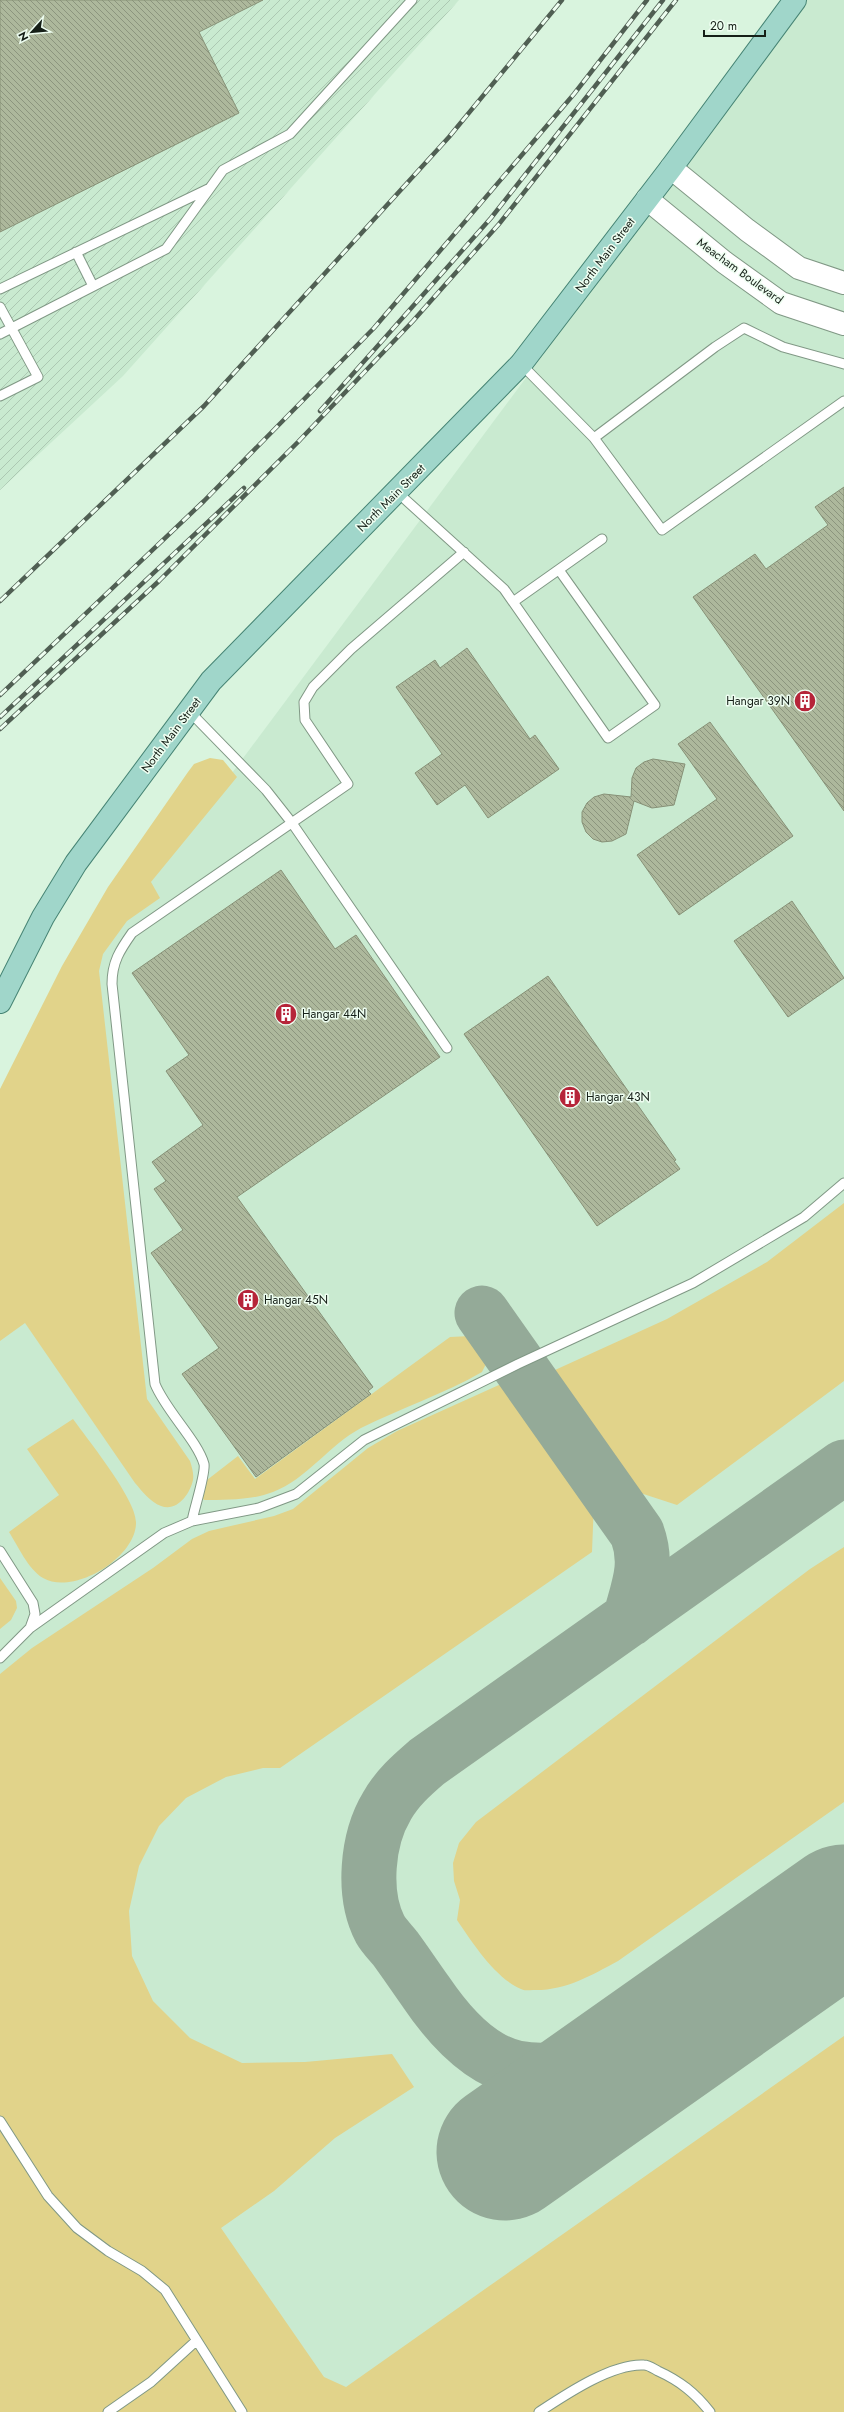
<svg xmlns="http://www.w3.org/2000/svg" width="844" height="2412" viewBox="0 0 844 2412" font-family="Jost,sans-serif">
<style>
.built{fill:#c9ead0}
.industrial{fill:url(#industrial-furrows)}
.green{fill:#e1d38a}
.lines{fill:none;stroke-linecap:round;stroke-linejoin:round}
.taxiway{stroke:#94aa98;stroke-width:55}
.runway{stroke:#94aa98;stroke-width:137}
.building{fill:url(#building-back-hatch);stroke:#879177}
.lane-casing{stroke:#809885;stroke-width:11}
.secondary-casing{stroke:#809885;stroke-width:24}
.primary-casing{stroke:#468474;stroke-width:24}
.lane{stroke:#fff;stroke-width:9}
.secondary{stroke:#fff;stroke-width:22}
.primary{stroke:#a0d6ca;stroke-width:22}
.rail-casing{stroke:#505f53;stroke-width:4.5}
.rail{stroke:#eefef1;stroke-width:3;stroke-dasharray:9;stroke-linecap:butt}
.labels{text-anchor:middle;stroke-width:3;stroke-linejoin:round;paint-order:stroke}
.street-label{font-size:12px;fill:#151f17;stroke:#eefef1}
.poi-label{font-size:12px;fill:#151f17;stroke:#eefef1;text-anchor:start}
</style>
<defs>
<pattern id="industrial-furrows" width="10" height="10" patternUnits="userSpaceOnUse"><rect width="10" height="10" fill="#c9ead0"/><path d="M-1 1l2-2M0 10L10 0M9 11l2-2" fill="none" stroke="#acc8b2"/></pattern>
<pattern id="building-back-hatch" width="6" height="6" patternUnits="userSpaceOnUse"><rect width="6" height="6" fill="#adb89c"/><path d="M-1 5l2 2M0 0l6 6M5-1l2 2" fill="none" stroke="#8c957e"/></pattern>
</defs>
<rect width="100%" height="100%" fill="#d9f4de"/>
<path class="built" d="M807 0H844V2412H0V1112L136 902Z"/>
<path class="industrial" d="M0 0H459L123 376 0 490Z"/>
<path class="green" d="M210 758 223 760 237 777 151 882 160 898 127 921 103 954 99 971 147 1399 190 1461C192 1467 194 1474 193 1480 190 1494 177 1512 161 1506 150 1502 142 1491 135 1483L25 1323 0 1341V1089L62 966 108 887 188 772 194 764Z
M844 1203V1381L677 1505 625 1488 544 1375 667 1319 767 1262Z
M471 1336 483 1343 490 1356 482 1372C444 1394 401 1408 361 1428 329 1445 307 1479 273 1492 253 1500 226 1500 204 1500L202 1497 207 1480 238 1456 255 1479 450 1337Z
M510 1380 594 1501 592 1552 280 1768H263L226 1777 186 1798 159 1826 139 1866 129 1911 132 1956 153 2001 190 2038 242 2063 305 2062 392 2054 414 2087 335 2138 274 2191 221 2228 324 2377 346 2387 844 2036V2412H0V1674L32 1648 153 1568 192 1539 209 1531 274 1516 293 1509 368 1448 397 1431Z
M73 1419C88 1440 136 1499 136 1522 137 1557 74 1596 43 1578 28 1569 18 1546 9 1532L59 1495 27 1449Z
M844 1547V1802L618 1961C590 1976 565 1991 533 1990 529 1990 524 1991 521 1989 495 1978 472 1942 457 1920L460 1900 454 1881 453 1863 459 1843 476 1822 810 1569Z
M0 1578 16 1601 17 1608 11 1620 0 1629Z"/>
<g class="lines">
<path class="taxiway" d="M482 1313 637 1533C649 1565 638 1588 630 1619
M687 2024C634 2046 577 2079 517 2068 478 2060 447 2023 426 1992 416 1978 406 1963 395 1948 390 1942 384 1936 380 1929 362 1894 367 1839 387 1806 397 1788 412 1775 427 1762L844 1467"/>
<path class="runway" d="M505 2152 844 1913"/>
</g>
<path class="building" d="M0 0H263L199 32 239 113 0 232Z
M844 487V811L693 597 755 554 766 569 828 525 815 507Z
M467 648 530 739 535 735 559 769 488 818 465 785 437 805 415 773 442 754 396 687 435 660 440 668Z
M710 722 793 836 679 915 637 855 717 799 678 744Z
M653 759 685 764 674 805 652 808 634 801 626 834 612 841 602 842 593 839 586 832 582 822V812L587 803 594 797 604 794 631 797 632 778 636 768 644 762Z
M281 870 335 949 356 935 440 1057 237 1197 373 1387 368 1391 371 1394 256 1477 182 1374 219 1348 151 1253 183 1230 154 1189 166 1181 152 1162 203 1125 166 1071 189 1055 132 973Z
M792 901 844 978 788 1017 734 941Z
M548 976 676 1160 674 1161 680 1169 597 1226 464 1034Z"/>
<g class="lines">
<g class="lane-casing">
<path id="lane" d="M76 252 93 286
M0 289 208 189
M0 307 38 377 0 396
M0 334 166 249 223 170 290 134 412 0
M521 364 594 438
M844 364 783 347 744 328 715 347 594 438 662 530 844 401
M397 492 504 589 608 738 655 705 559 570
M513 602 602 539
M188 710 266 790 292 823 447 1048
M192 1521C194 1509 206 1473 204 1464 197 1440 166 1411 155 1384L112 984C112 962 120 950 132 933L348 784 305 720 304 702 313 687 351 649 464 552
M0 1551 33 1603 35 1614 30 1628 0 1658
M30 1628 164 1533 192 1521 259 1508 296 1494 364 1440 518 1364 693 1283 804 1217 844 1183
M0 2121 48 2196 77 2228 108 2251 142 2271 165 2290 242 2412
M108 2412 151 2382 196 2341
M539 2412C565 2395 612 2363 644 2365 649 2365 654 2369 658 2371 680 2381 695 2393 710 2412"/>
</g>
<g class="secondary-casing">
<path id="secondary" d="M671 168 747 230 799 268 844 283
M647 199 724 262 781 303 844 324"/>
</g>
<g class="primary-casing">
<path id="primary" d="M0 1002 43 917 76 863 211 681 521 364 671 168 795 0"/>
</g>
<use href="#lane" class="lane"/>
<use href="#secondary" class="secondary"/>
<use href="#primary" class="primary"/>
<g class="rail-casing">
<path id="rail" d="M320 411 491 218 663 0
M0 601 204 406 449 137 562 0
M0 695 204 501 374 328 574 94 647 0
M0 717 244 488
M0 729 159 581 298 442 413 321 499 224 676 0"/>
</g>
<use href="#rail" class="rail"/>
</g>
<defs>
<g id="building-disc" transform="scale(1.15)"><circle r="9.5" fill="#b62439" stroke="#eefef1"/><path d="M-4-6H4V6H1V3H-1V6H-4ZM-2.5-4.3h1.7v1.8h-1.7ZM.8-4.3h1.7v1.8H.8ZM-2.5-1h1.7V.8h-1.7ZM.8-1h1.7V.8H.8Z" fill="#fff"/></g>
</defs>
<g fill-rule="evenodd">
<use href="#building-disc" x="805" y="701"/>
<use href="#building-disc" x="286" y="1014"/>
<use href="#building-disc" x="570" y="1097"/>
<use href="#building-disc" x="248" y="1300"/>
</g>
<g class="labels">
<g class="street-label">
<text transform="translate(605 255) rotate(-53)" y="4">North Main Street</text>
<text transform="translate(740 271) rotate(36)" y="4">Meacham Boulevard</text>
<text transform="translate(391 498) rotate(-45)" y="4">North Main Street</text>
<text transform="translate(171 735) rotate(-53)" y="4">North Main Street</text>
</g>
<g class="poi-label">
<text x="790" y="705" text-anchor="end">Hangar 39N</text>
<text x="302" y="1018">Hangar 44N</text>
<text x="586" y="1101">Hangar 43N</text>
<text x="264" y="1304">Hangar 45N</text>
</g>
</g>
<g transform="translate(32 32) rotate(243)" stroke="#eefef1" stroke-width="3" paint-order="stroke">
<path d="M0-3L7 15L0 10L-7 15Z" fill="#151f17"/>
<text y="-6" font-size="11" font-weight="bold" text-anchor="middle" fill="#151f17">N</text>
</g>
<path d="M704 30v6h61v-6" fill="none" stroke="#151f17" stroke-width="2"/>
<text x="710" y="30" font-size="12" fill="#151f17" stroke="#eefef1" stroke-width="3" paint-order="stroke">20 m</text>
</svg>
